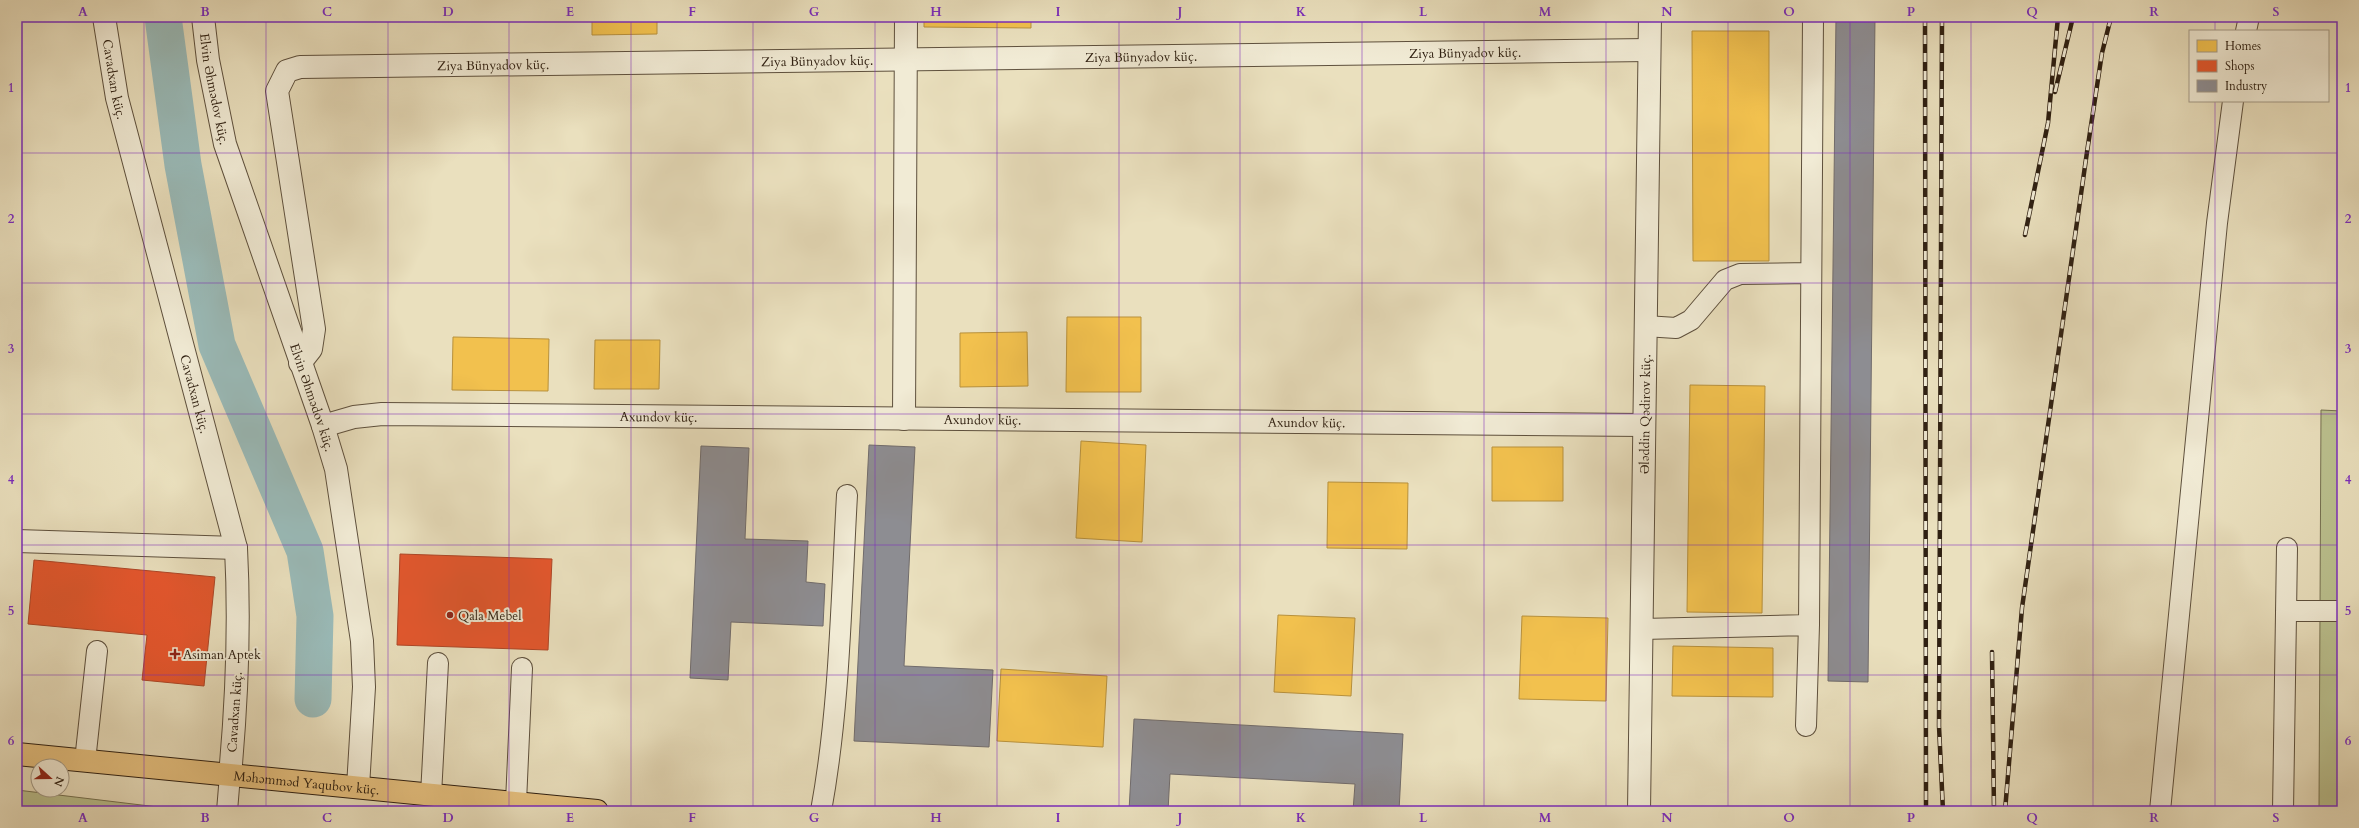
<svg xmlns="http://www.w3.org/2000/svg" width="2359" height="828" viewBox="0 0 2359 828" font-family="Cardo,serif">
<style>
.green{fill:#bbc18f;stroke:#757050}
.homes{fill:#f2c14e;stroke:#b8913c}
.shops{fill:#e4572e;stroke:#ae4626}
.industry{fill:#8d8d92;stroke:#716c6c}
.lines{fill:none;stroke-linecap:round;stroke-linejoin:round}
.canal{stroke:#9abbb9;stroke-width:37}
.service-casing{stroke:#5e503d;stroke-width:22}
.minor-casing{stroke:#5e503d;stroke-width:24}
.primary-casing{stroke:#2f2012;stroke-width:24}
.service{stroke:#f1ebd5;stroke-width:20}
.minor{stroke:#f1ebd5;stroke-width:22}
.primary{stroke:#e5c07f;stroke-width:22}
.rail-casing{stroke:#2f2012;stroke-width:4.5}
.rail{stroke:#f1ebd5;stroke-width:3;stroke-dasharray:9;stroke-linecap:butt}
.grid{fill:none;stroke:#7b2cbf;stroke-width:1;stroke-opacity:0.55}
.poi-dot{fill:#8f2418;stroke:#f1ebd5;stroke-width:1.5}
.labels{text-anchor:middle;stroke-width:4;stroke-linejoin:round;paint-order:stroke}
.street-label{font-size:13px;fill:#2f2012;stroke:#f1ebd5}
.poi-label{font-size:13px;fill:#2f2012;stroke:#f1ebd5;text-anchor:start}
.neatline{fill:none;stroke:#7b2cbf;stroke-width:1.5}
.grid-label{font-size:13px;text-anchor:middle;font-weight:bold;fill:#7b2cbf}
</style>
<rect width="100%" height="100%" fill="#eae0be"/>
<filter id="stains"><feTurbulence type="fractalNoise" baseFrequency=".005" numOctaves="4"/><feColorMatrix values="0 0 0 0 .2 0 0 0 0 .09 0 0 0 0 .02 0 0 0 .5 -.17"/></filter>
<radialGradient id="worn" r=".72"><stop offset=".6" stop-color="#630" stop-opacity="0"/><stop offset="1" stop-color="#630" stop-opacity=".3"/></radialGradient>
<path class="green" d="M2321 410 2342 411V811H2319Z
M17 790 191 811H17Z"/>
<path class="homes" d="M592 17H657V34L592 35Z
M924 17H1031V28L924 27Z
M1490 17H1561V22H1490Z
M1692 31H1769V261H1693Z
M1067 317H1141V392H1066Z
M1027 332 1028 386 960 387V333Z
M453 337 549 339 548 391 452 390Z
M595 340H660L659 389H594Z
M1690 385 1765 386 1762 613 1687 612Z
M1081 441 1146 445 1142 542 1076 538Z
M1492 447H1563V501H1492Z
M1328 482 1408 483 1407 549 1327 548Z
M1278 615 1355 618 1351 696 1274 692Z
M1522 616 1608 618 1606 701 1519 699Z
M1673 646 1773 648V697L1672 696Z
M1001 669 1107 676 1103 747 997 741Z"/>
<path class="shops" d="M400 554 552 559 548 650 397 645Z
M34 560 215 577 204 686 142 680 147 635 28 624Z"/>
<path class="industry" d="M1836 17H1875L1868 682 1828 681Z
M869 445 915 447 904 666 993 670 989 747 854 741Z
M701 446 749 448 745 539 808 541 806 582 825 584 823 626 731 622 728 680 690 678Z
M1134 719 1403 734 1399 811H1353L1355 784 1170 774 1168 811H1129Z"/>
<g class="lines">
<path class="canal" d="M163 17 183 165 217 345 305 551 315 616 313 699"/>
<g class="service-casing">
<path id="service" d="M2246 31 2249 17
M1645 326 1676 328 1691 320 1725 280 1740 274 1811 273
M2286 611H2342
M1642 629 1809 625
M1806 726 1809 625 1813 17
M85 761 97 651
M431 795 438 663
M516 802 522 668
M227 811 230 775
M821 811C840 707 841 601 847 495
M2160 811 2217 223 2233 101
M2283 811 2287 548"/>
</g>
<g class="minor-casing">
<g id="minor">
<path id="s1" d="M104 17 117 98 236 548C240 624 237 699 230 775"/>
<path id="s2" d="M203 17 208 60 225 144 323 426 336 469 362 641 364 687 358 787"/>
<path id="s3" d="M300 363 311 349 314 329 277 91 287 71 300 67 1649 50"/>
<path d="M904 419 906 17"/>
<path id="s4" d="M323 426 354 417 382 414 1644 425"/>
<path d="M17 541 236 548"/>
<path id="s5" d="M1639 811 1650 17"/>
</g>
</g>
<g class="primary-casing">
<g id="primary">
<path id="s6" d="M17 754 597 811"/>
</g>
</g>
<use href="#service" class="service"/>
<use href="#minor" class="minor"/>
<use href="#primary" class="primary"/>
<g class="rail-casing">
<path id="rail" d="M1925 17 1926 811
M1942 17 1939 726 1943 811
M2055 92 2073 17
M2025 235 2048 123 2058 17
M1992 652 1994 811
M2005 811 2022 608 2087 152 2102 53 2111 17"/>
</g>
<use href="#rail" class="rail"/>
</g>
<path class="grid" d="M144 17V811M266 17V811M388 17V811M509 17V811M631 17V811M753 17V811M875 17V811M997 17V811M1119 17V811M1240 17V811M1362 17V811M1484 17V811M1606 17V811M1728 17V811M1850 17V811M1971 17V811M2093 17V811M2215 17V31M2215 101V811M17 153H2342M17 283H2342M17 414H2342M17 545H2342M17 675H2342"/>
<g class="poi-dot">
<circle cx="450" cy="615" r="4"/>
<path d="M173 648h4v4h4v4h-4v4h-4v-4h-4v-4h4z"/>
</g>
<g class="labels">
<g class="street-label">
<text dy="5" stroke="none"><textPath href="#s3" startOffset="1480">Ziya Bünyadov küç.</textPath></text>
<text dy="5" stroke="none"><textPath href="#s3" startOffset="1156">Ziya Bünyadov küç.</textPath></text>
<text dy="5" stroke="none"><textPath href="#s3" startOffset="832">Ziya Bünyadov küç.</textPath></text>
<text dy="5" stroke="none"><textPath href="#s3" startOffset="508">Ziya Bünyadov küç.</textPath></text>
<text dy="5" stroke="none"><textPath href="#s1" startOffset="63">Cavadxan küç.</textPath></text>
<text dy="5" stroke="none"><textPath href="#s2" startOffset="73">Elvin Əhmədov küç.</textPath></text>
<text dy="5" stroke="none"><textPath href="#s1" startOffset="388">Cavadxan küç.</textPath></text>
<text dy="5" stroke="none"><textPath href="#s2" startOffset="397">Elvin Əhmədov küç.</textPath></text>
<text dy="5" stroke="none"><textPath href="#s5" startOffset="397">Ələddin Qədirov küç.</textPath></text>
<text dy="5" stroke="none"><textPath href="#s4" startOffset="337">Axundov küç.</textPath></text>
<text dy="5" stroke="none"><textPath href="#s4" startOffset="661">Axundov küç.</textPath></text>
<text dy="5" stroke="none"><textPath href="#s4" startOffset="985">Axundov küç.</textPath></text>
<text transform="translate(234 712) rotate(-86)" y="5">Cavadxan küç.</text>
<text dy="5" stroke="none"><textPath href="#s6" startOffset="291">Məhəmməd Yaqubov küç.</textPath></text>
</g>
<g class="poi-label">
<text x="458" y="620">Qala Mebel</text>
<text x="183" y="659">Asiman Aptek</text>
</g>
</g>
<rect width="2359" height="828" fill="none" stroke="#eae0be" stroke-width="44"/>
<rect x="2189" y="30" width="140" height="72" fill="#f1ebd5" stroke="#a39a87"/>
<rect x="2197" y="40" width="20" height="12" fill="#f2c14e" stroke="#a39a87"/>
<text x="2225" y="50" font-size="12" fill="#2f2012">Homes</text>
<rect x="2197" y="60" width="20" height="12" fill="#e4572e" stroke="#a39a87"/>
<text x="2225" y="70" font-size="12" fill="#2f2012">Shops</text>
<rect x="2197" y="80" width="20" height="12" fill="#8d8d92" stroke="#a39a87"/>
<text x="2225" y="90" font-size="12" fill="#2f2012">Industry</text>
<g transform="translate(50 778) rotate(111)"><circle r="19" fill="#f1ebd5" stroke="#a39a87"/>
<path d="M0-3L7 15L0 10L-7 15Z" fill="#8f2418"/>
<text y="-6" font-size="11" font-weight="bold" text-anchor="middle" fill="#2f2012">N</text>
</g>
<rect x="22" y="22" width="2315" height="784" class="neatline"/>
<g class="grid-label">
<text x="83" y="16">A</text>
<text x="205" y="16">B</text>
<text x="327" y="16">C</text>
<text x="448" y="16">D</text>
<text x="570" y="16">E</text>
<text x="692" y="16">F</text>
<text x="814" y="16">G</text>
<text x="936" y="16">H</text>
<text x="1058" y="16">I</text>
<text x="1180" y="16">J</text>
<text x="1301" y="16">K</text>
<text x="1423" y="16">L</text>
<text x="1545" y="16">M</text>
<text x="1667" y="16">N</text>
<text x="1789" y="16">O</text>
<text x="1911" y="16">P</text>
<text x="2032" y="16">Q</text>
<text x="2154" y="16">R</text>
<text x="2276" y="16">S</text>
<text x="11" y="92">1</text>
<text x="2348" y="92">1</text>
<text x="11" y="223">2</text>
<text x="2348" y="223">2</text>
<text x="11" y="353">3</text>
<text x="2348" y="353">3</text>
<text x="11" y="484">4</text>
<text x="2348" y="484">4</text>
<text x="11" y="615">5</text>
<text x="2348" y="615">5</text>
<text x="11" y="745">6</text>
<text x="2348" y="745">6</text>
<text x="83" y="822">A</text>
<text x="205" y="822">B</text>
<text x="327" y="822">C</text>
<text x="448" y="822">D</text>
<text x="570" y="822">E</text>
<text x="692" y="822">F</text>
<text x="814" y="822">G</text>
<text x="936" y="822">H</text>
<text x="1058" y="822">I</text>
<text x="1180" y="822">J</text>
<text x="1301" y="822">K</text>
<text x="1423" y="822">L</text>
<text x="1545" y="822">M</text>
<text x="1667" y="822">N</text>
<text x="1789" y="822">O</text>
<text x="1911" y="822">P</text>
<text x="2032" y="822">Q</text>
<text x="2154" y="822">R</text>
<text x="2276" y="822">S</text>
</g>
<rect width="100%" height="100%" filter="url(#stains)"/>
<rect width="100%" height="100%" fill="url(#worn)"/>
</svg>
